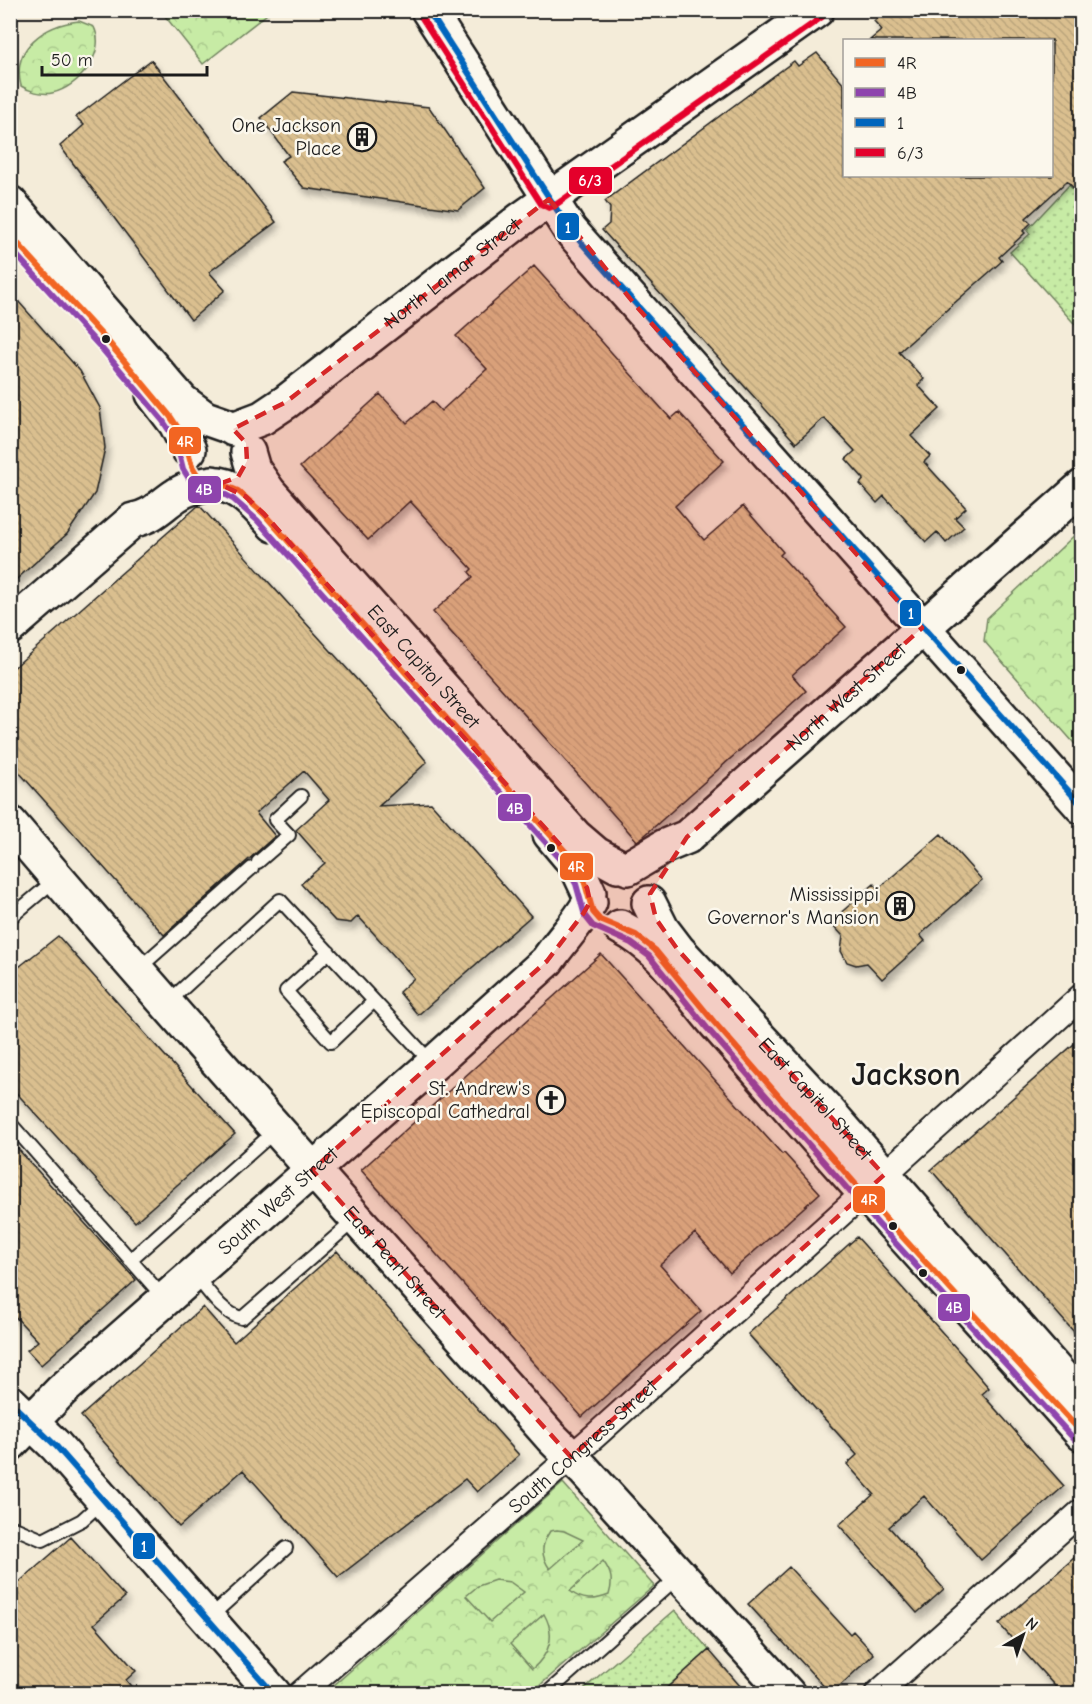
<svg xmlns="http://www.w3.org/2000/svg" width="1092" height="1704" viewBox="0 0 1092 1704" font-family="'Comic Neue',sans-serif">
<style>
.grass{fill:url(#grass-dots);stroke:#728460;stroke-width:1.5}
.park{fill:url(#park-crowns);stroke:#728460;stroke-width:1.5}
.garden{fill:#c7eba5;stroke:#728460;stroke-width:1.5}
.building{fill:url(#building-back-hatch);stroke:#1c1c1c;stroke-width:1.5;filter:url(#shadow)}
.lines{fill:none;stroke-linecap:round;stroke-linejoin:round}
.lane-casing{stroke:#1c1c1c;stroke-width:16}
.street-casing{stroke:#1c1c1c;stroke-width:28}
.secondary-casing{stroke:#1c1c1c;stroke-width:38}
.lane{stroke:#fbf7ec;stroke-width:12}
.street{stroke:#fbf7ec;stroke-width:24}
.secondary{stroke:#fbf7ec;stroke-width:33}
.bus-1-casing{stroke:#fbf7ec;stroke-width:10}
.bus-2-casing{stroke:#fbf7ec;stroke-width:10}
.bus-3-casing{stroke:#fbf7ec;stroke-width:10}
.bus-4-casing{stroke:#fbf7ec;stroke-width:10}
.bus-1{stroke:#f26522;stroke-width:6}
.bus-2{stroke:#8e44ad;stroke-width:6}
.bus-3{stroke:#0065bd;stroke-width:6}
.bus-4{stroke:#e4002b;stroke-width:6}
.marked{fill:#d62828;fill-opacity:0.2;stroke:#d62828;stroke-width:4.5;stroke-dasharray:12 8;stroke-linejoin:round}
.bus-dot{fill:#1c1c1c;stroke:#fbf7ec;stroke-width:2}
.labels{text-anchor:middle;stroke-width:5;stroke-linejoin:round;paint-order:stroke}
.poi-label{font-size:20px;fill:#1c1c1c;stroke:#fbf7ec;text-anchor:end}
.street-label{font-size:20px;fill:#1c1c1c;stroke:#fbf7ec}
.town-label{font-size:32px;font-weight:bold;fill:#1c1c1c;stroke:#fbf7ec}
.line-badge{stroke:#fbf7ec;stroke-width:2}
.badge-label{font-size:16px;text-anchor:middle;font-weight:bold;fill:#fff}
</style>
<defs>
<pattern id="grass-dots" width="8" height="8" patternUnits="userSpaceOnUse" patternTransform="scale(1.5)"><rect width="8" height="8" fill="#c7eba5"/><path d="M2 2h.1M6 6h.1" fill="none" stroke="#aac98d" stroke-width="1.8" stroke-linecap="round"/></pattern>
<pattern id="park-crowns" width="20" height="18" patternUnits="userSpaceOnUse" patternTransform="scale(1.5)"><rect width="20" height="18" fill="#c7eba5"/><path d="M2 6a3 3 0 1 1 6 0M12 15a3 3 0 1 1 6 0" fill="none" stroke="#aac98d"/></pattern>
<pattern id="building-back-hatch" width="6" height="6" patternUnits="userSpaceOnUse" patternTransform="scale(1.5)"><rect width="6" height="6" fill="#dabf8f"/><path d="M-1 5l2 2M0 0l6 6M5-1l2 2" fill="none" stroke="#baa47b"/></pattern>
<filter id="shadow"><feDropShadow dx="3.5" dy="6" stdDeviation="3" flood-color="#0004"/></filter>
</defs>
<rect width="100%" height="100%" fill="#f4ecd9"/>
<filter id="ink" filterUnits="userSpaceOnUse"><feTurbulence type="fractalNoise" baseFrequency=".0167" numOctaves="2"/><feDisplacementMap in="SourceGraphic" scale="12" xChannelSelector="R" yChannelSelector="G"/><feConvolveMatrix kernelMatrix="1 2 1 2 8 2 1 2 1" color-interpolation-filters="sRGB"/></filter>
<g filter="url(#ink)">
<path class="grass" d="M1069 185 1079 196 1081 194V331L1010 252 1030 234 1027 230Z
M675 1610 709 1650 663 1691 664 1693 578 1694Z"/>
<path class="park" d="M161 11H271L203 64Z
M79 21 94 27C107 53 79 87 52 93 42 95 29 91 21 86 11 47 45 25 79 21Z
M1081 529V751L984 641 987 618Z
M563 1483 654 1586 531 1693 324 1694Z"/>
<path class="garden" d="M557 1530 564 1531 583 1540 550 1569C540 1555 541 1545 550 1531Z
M603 1561C612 1573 613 1581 609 1595 594 1601 582 1601 570 1591Z
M495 1580 510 1582 524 1592 490 1622 466 1596 478 1586Z
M544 1614C556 1635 550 1654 532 1669L510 1644Z"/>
<path class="building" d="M885 10H1082V197L1067 181 1026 218 1031 223 1023 231 1025 233 999 257 1002 261 899 352 924 379 918 385 940 409 911 436 930 456 924 462 966 508 955 518 964 527 946 543 937 532 926 542 884 496 877 503 860 484 864 479 846 459 855 451 824 418 796 443 602 230 609 224 610 208 605 201 794 61 798 66 817 53 844 85V176H1052V40H870L882 30 874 21Z
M151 60 276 222 209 272 225 290 191 320 60 146 84 125 76 117Z
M293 92 429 107 485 188 458 210 304 188 281 161 289 156 261 118Z
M534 266 671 419 679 412 724 461 675 506 704 540 743 506 783 552 780 555 846 627 792 675 806 691 644 836 637 841 433 612 473 577 469 572 472 569 410 501 368 540 300 467 380 394 407 423 432 401 441 411 487 369 456 336Z
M10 292 80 371 100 408 105 448 95 493 67 534 10 585Z
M199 505 379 704 427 762 379 806 431 803 531 916 418 1015 399 992 414 978 358 916 351 923 335 921 301 884 325 863 296 830 329 800 304 771 256 813 275 836 164 935 10 762V671Z
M941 834 982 880 920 935 925 941 882 979 867 963 856 965 847 962 841 951 843 936 830 922 874 884 878 889Z
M58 936 235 1134 135 1222 10 1086V974Z
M601 954 782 1154 784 1153 820 1193 730 1273 695 1233 660 1265 701 1311 582 1417 361 1170Z
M1082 1037V1341L931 1170Z
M10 1140 136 1280 41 1365 27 1350 38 1341 10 1311Z
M857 1237 965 1358 964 1359 989 1388 982 1394 1064 1486 981 1560 924 1496 889 1527 944 1589 917 1613 839 1525 874 1494 847 1464 857 1455 748 1334Z
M337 1251 519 1455 477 1492 465 1479 338 1577 243 1470 179 1527 81 1416 203 1307 234 1342Z
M71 1537 125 1597 94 1624 136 1671 126 1680 137 1694H10V1590Z
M1082 1551V1694H1062L999 1624Z
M789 1567 850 1634 853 1631 874 1654 831 1694 748 1604Z
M709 1650 747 1694H660Z"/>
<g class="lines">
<g class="lane-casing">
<path id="lane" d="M258 862 289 835 275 820 301 796
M10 918 56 879
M329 952 286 991 331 1042 374 1001
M137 970 252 868
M166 1004 280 900 431 1062
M10 1123 164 1298
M130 1260 275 1131
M195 1275C207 1289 222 1314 242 1318L356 1219
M10 1526 43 1540 82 1520 103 1501
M209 1618 286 1548
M546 1694 679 1576"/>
</g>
<g class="street-casing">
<g id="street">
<path id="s1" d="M300 1694 596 1435 1082 996"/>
<path d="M877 1694 1082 1511"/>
</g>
</g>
<g class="secondary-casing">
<g id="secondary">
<path d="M428 10 570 230 1082 807"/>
<path d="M10 203 182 401 205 418 225 425"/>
<path d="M153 394 176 424 189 450"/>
<path id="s2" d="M233 429 262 418 286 402 520 220 817 10"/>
<path id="s3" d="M248 452 253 469 269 492 575 836 596 854 618 866"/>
<path d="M219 484C242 488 258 508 274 525"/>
<path d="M10 627 133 520C152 517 160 506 175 496 186 488 199 485 212 483"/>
<path id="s4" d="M10 823C187 1031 370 1233 551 1437L584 1470 788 1694"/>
<path d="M550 834 576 865 589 893"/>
<path id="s5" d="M628 868 665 846 687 837 1082 487"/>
<path id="s6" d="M649 903 662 929 678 950 828 1111 1068 1384"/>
<path d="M620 927C663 949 684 987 715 1023 738 1049 761 1075 784 1102 881 1214 983 1322 1082 1434"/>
<path d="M10 1402 56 1446 274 1694"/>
<path id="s7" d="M10 1444 61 1391 433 1064 547 961C561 940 578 924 590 902"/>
</g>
</g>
<use href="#lane" class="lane"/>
<use href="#street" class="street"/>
<use href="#secondary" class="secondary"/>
<g class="bus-1-casing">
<path id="bus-1" d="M10 235 110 344 170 416 184 437 192 466 198 476 205 480 224 485 238 491 264 514 572 859 584 880 593 912 600 920 636 935 655 950 714 1022 886 1219 1082 1433"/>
</g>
<g class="bus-2-casing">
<path id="bus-2" d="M10 248 103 350 163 421 176 441 183 469 191 482 202 489 222 493 233 499 257 520 565 864 576 884 585 916 593 926 631 943 649 956 707 1028 879 1225 1075 1440"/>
</g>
<g class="bus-3-casing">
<path id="bus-3" d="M428 10 570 230 1082 806
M10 1402 56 1446 274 1694"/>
</g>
<g class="bus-4-casing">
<path id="bus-4" d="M420 15 541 204 549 208 554 206 822 17"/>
</g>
<use href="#bus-1" class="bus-1"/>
<use href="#bus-2" class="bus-2"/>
<use href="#bus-3" class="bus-3"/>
<use href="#bus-4" class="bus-4"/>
</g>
</g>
<path class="marked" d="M549 199 637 307 922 628 687 837 650 894 656 919 678 950 884 1175 571 1457 312 1170 547 961 583 914 590 902 587 888 562 847 264 514 245 496 219 484 238 477 247 461 246 443 233 429 286 402Z"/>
<defs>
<g id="building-ring" transform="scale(1.5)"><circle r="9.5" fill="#fbf7ec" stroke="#1c1c1c" stroke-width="1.5"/><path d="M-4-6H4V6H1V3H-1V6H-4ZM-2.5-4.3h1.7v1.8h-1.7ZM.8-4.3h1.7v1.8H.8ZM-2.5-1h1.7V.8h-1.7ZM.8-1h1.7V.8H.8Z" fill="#1c1c1c"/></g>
<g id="church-ring" transform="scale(1.5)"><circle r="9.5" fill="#fbf7ec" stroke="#1c1c1c" stroke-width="1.5"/><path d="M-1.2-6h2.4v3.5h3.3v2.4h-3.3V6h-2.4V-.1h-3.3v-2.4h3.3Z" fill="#1c1c1c"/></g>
</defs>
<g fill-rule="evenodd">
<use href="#building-ring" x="362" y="137"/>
<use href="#building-ring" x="900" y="906"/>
<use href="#church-ring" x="551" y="1100"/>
</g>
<g class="bus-dot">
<circle cx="106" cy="339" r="5"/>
<circle cx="961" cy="670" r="5"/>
<circle cx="551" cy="848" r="5"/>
<circle cx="893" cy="1226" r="5"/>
<circle cx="923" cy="1273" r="5"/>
</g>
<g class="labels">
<g class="poi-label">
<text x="341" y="132">One Jackson<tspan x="341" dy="23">Place</tspan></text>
<text x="879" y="901">Mississippi<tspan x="879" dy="23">Governor's Mansion</tspan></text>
<text x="530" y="1095">St. Andrew's<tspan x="530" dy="23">Episcopal Cathedral</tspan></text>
</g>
<g class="street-label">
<text dy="7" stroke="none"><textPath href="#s2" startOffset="270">North Lamar Street</textPath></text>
<text dy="7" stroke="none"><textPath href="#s3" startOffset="279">East Capitol Street</textPath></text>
<text dy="7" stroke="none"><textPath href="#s5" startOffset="279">North West Street</textPath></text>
<text dy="7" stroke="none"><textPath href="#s6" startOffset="258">East Capitol Street</textPath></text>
<text dy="7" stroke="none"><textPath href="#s7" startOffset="362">South West Street</textPath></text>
<text dy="7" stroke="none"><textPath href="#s4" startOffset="584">East Pearl Street</textPath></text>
<text dy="7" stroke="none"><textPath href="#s1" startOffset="376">South Congress Street</textPath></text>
</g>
<g class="town-label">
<text x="906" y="1085">Jackson</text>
</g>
</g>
<g class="line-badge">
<rect x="568" y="166" width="45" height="29" rx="6" fill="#e4002b"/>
<rect x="556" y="212" width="24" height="29" rx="6" fill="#0065bd"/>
<rect x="168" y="426" width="34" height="29" rx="6" fill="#f26522"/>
<rect x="187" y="475" width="35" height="29" rx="6" fill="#8e44ad"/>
<rect x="899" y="599" width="23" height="28" rx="6" fill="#0065bd"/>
<rect x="497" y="793" width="35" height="29" rx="6" fill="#8e44ad"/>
<rect x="559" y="852" width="35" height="29" rx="6" fill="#f26522"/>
<rect x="852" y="1185" width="34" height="29" rx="6" fill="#f26522"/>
<rect x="937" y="1293" width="34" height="29" rx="6" fill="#8e44ad"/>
<rect x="132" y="1532" width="24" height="28" rx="6" fill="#0065bd"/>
</g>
<g class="badge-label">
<text x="590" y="186">6/3</text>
<text x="568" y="233">1</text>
<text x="185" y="447">4R</text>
<text x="204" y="495">4B</text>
<text x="911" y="619">1</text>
<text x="515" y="814">4B</text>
<text x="576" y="872">4R</text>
<text x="869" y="1205">4R</text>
<text x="954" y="1313">4B</text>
<text x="144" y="1552">1</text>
</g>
<rect width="1092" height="1704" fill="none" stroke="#fbf7ec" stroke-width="36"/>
<rect x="18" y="18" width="1056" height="1668" fill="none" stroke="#1c1c1c" stroke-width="2" filter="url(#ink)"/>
<rect x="843" y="39" width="210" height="138" fill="#fbf7ec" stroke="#a29f99" stroke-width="1.5"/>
<rect x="855" y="58" width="30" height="9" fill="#f26522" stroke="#a29f99" stroke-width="1.5"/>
<text x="897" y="69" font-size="18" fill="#1c1c1c">4R</text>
<rect x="855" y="88" width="30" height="9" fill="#8e44ad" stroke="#a29f99" stroke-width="1.5"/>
<text x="897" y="99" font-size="18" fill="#1c1c1c">4B</text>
<rect x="855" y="118" width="30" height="9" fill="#0065bd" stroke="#a29f99" stroke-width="1.5"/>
<text x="897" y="129" font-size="18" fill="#1c1c1c">1</text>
<rect x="855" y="148" width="30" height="9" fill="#e4002b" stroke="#a29f99" stroke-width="1.5"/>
<text x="897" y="159" font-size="18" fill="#1c1c1c">6/3</text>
<g transform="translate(1023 1635) rotate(39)" stroke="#fbf7ec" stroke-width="4.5" paint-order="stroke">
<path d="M0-4.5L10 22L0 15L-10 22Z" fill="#1c1c1c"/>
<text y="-9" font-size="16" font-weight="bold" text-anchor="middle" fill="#1c1c1c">N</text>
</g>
<path d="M42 66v9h165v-9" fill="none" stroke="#1c1c1c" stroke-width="3"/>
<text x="51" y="66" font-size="18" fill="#1c1c1c" stroke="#fbf7ec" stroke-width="4.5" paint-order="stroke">50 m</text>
</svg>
